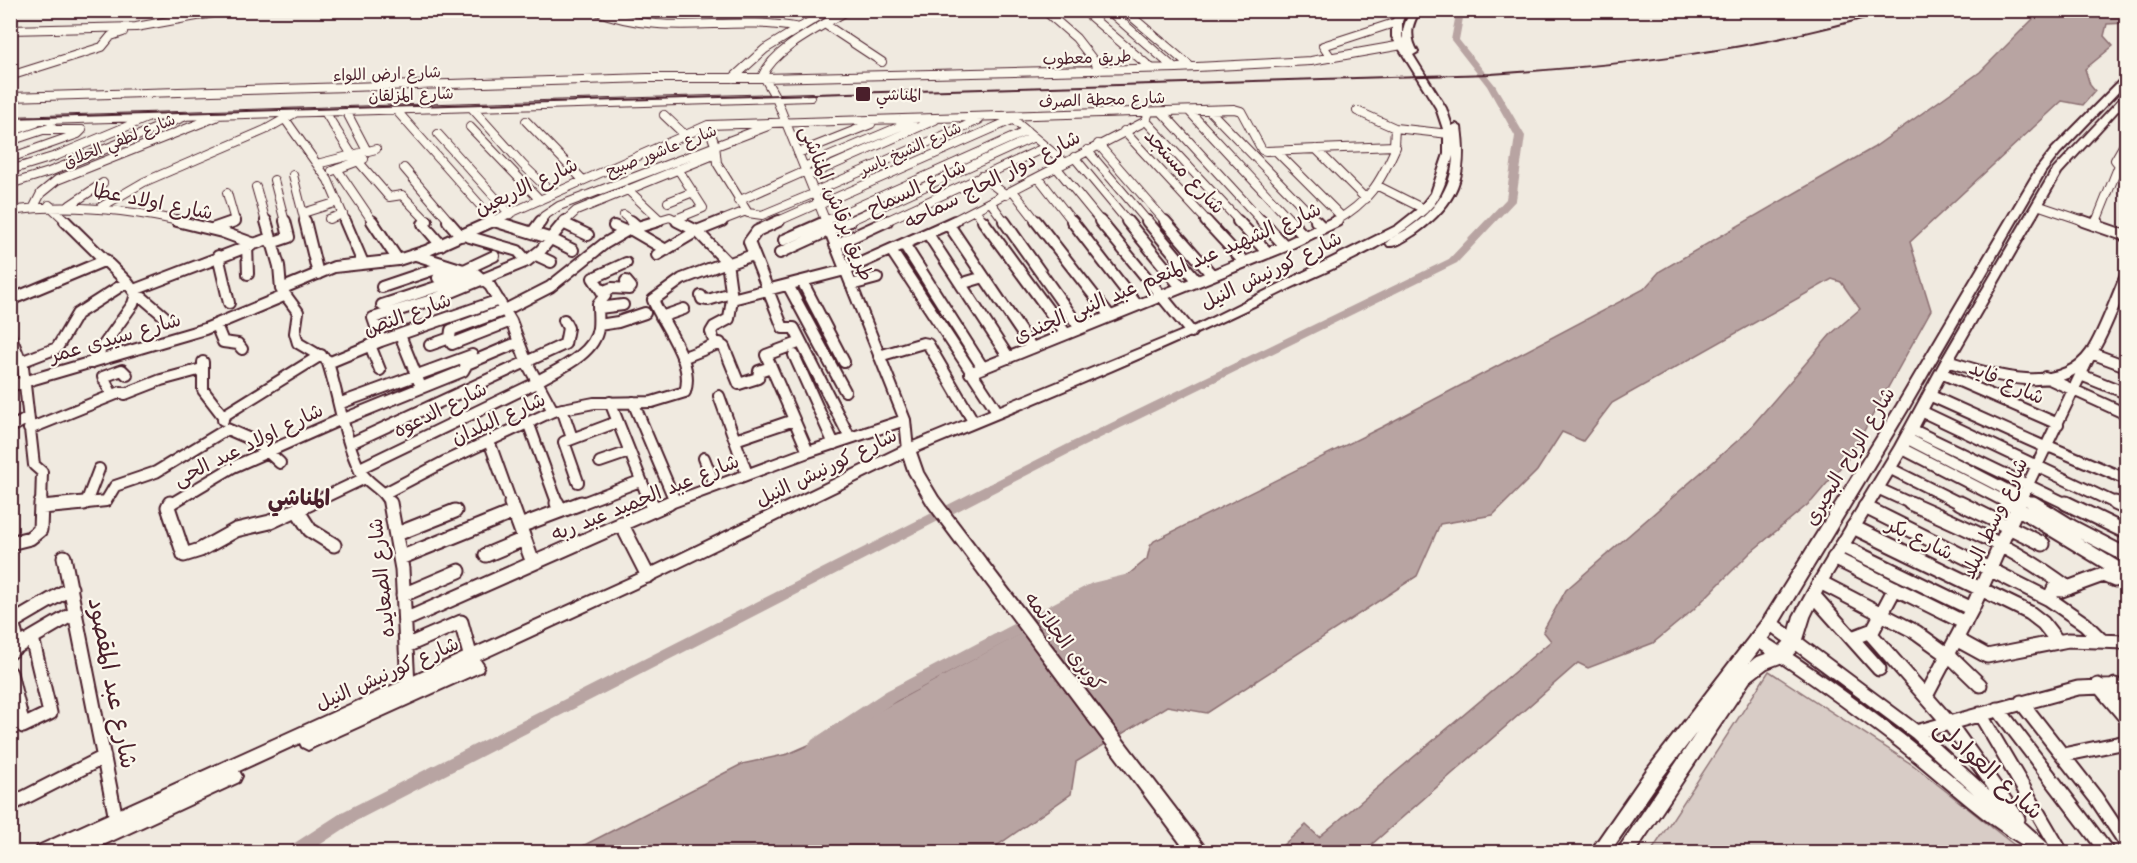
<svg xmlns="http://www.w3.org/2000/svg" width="2137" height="863" viewBox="0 0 2137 863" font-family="'Comic Neue','Playpen Sans Arabic',sans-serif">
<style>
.green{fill:#d8ccc6;stroke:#917678;stroke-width:1.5}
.water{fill:#b8a4a2;stroke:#8c6f72;stroke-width:1.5}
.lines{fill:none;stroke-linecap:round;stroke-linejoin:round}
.canal{fill:#b8a4a2;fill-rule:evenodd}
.minor-far2-casing{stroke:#4a1f2b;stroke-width:10}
.minor-far1-casing{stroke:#4a1f2b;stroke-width:14}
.minor-casing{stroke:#4a1f2b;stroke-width:17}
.major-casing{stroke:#4a1f2b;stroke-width:4}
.minor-far2{stroke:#fbf7ec;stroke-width:8}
.minor-far1{stroke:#fbf7ec;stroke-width:10}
.minor{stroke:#fbf7ec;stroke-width:13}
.major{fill:#fbf7ec;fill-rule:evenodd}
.rail{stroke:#4a1f2b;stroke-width:2}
.poi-dot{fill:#4a1f2b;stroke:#fbf7ec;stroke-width:2}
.labels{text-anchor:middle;stroke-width:4.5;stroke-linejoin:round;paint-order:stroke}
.far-street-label{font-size:16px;fill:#4a1f2b;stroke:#fbf7ec}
.far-poi-label{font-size:16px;fill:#4a1f2b;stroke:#fbf7ec;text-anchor:start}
.street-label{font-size:20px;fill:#4a1f2b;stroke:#fbf7ec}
.quarter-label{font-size:22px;font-weight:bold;fill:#4a1f2b;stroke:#fbf7ec}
.near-street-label{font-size:24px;fill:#4a1f2b;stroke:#fbf7ec}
</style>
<rect width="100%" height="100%" fill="#f0eae0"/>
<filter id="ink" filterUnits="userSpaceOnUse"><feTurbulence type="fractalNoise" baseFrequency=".0167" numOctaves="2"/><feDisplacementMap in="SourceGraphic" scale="12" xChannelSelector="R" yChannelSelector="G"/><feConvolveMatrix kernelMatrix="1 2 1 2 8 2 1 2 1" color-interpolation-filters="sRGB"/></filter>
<g filter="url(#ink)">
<path class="green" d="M1769 671 1913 765 2023 852H1651Z"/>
<path class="water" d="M2041 11H2126V23L2107 24 2104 36 2113 46 2085 69 2090 85 2095 91 2083 105 2062 101 1910 242 1931 310 1850 456 1812 501 1751 552 1693 610 1653 643 1588 668 1578 663 1363 852H1275L1306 825 1319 837 1551 641 1543 631 1566 590 1744 435 1831 334 1860 309 1841 282 1832 279 1612 403 1583 441 1562 432 1537 471 1493 515 1440 524 1417 576 1207 713 1167 706 1076 762 1071 794 988 852H571L742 764 788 754 845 729 1129 574 1147 559 1150 546 1154 541 1382 427 1644 289 1660 271 1873 148 1980 72Z"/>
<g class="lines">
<path class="canal" d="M1475 10H1493L1463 18 1459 40 1495 85 1525 136 1516 200 1457 263 1078 449 356 821 309 852H288L290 846 344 811 1070 443 1449 259 1506 199 1515 136 1487 86 1451 40 1456 14Z
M1129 574 1134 575 1136 579 1134 583 1100 592 896 701 822 750 817 752 812 750 809 745 812 740 886 691 1092 583Z"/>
<g class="minor-far2-casing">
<path id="minor-far2" d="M594 10C668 39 728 14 800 28
M1044 10 1076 38 1101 70
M1083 10 1151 68
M1108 10 1174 68
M1124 10 1191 67
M826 25 882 62
M10 30 136 27 230 10
M1331 58 1323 46 1397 22
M10 76 102 47 111 36 123 32
M733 78 765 49 829 10
M10 97 648 78H764L1177 68 1311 61 1408 44
M471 107 523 165 553 194
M396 110 494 221 498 222
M1209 110 1318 222
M346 111 367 151
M1189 111 1292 222
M1357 111 1395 128 1449 134
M325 112 352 155
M1162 112 1263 222
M664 115 684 134
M1010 117 1064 162
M285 119 328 180 346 222
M10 121 811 97
M526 121 583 180
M1146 121 1240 222
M708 125 715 145 717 163 748 213 762 215 815 193
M470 127 540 200
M1124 131 1208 222
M10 132 36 123
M438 134 510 214
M10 141 52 127
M1098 144 1166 222
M1316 149 1366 199
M1087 150 1148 222
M1276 151 1342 217
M798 153 871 124
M1074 157 1128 222
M10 158 78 134 82 130H45
M358 161 389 197 402 195 427 221 425 222
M317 164 376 149
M804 167 913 121
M1056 167 1101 222
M404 168 450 222
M337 169 373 222
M10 170 56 156 147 118
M332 171 364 159
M293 175 305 222
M808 176 935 120
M981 176 1006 195
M1038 177 1073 222
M274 180 285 222
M10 184 49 172 186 116
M1378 186 1424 209
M256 187 266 222
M627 189 660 220
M1013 191 1037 222
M814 192 979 120
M227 193 235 221 231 222
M738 201 806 171
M668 202 693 192
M991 203 1005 222
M49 205 67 222
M70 205 103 183
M819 205 1014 119
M2037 205 2087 222
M34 207 41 193 57 180 216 117
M101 207 144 182 265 130 295 113
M10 211C69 203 125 209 183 222
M976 211 984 222
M303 213 338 202
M624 215 633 222
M329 219 343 214
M676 219 703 208 678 169
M490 222 708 125 1234 109 1241 111 1262 150 1266 151 1395 146
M540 222 544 216 559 206 768 126
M564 222 576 211 716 154
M653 222 670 217 680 222
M718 222 746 211
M776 222 819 203
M823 222 1027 131
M826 222 776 98 763 75C776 47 822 27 848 10
M847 222 1034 137
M884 222 1046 147
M951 222 1146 121 1149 112
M1334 222C1369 202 1380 183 1396 147L1394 145 1395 128
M2096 222 2119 165 2115 160 2126 141"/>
</g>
<g class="minor-far1-casing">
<path id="minor-far1" d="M65 221 127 282 136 294 133 304 91 363
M177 221 222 232 252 243
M266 221 279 266 281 289 298 312 295 333 298 343 327 360C339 396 343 436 360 471 368 485 385 489 390 505
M305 221 318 274
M345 221 363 263
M372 221 398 260
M427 221 423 224 441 245
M448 221 461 236
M494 221 552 239
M631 221 638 227
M677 221 697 231 727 262 732 299 845 270 955 221
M779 221 757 231 749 242 783 328H794L850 438
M826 221 905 420 908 450
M983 221 1066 334
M1004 221 1080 328
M1036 221 1110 316
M1072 221 1137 305
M1100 221 1191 332
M1127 221 1181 287
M1147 221 1197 281
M1165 221 1212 275
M1206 221 1244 262
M1238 221 1268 253
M1262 221 1285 246
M1290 221 1305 237
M1316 221 1323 228
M2083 221 2126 236
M563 223 588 235
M949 225 1032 348
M2095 225 2097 221
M614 226 625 231
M212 229 235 221
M630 229 666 250
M532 233 541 221
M928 234 1009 358
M463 235 518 251 527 261
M551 239 573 250
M784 240 827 221
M271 243 289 237 285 221
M904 244 983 368
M247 245 248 274
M835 245 887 221
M891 250 997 411
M780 253 850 221
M416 255 476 274 490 286 511 321 527 363 553 411
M536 255 551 262
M657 255 697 231 722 221
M218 256 229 303
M727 264 753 255
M464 270 494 256
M438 278 462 270
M802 281 844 362
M967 282 984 277
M788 285 845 391
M851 285 877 278
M382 287 447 265
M281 289 334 267 398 260 426 251 493 221
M134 290 270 238
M602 292 612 288 629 289 631 287 626 281
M701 296 702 299 708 300 731 293
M136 298H143L164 316
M732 299 729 319 714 327 711 332 714 341 724 347 739 384 758 378 759 371 771 367
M10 300 106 260
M382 305 476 274
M599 308 623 305
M661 317 684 309
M216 325 223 342 238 344 242 349
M599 325 618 322 645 313
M10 335 23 367 34 465 42 472 41 505
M400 335 419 382
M381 341 373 318 432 300 527 261 541 250 565 221
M801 342 766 355 808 452
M452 344 511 321
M370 345 380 370
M430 345 450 338 451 330 505 310 550 287 604 244 628 230 658 221
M794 355 834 444
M879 356 923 343 928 344 973 421
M682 358 720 343
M1947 361C1989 374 2060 398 2091 353 2104 334 2116 298 2126 276
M203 362V390L223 416V420
M328 363 381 341 499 300
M10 366 57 348 77 314 127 282
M970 373 1285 246 1337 221
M1941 373 2058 424
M2081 375 2126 393
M2045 377 2126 414
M536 382C556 370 595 355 598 328 599 320 598 312 598 304L605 296 593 278 626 263
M10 386 205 329 284 296
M112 395 103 377 122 370 127 375
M1929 395 2047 448
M719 396 747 474
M610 402 651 505
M633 402 675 501
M341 403 472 355
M562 409 572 438
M1921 411 2119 505
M223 416 321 355
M344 419 463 371 467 364 519 342
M528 422 558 505
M10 428 28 418
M29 429 121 392 125 394 161 380 202 369
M227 429 257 442 280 463
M1911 429 2069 505
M1906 438 2036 505
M735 440 794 420
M489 441 512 505
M351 443 565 344 568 328 564 320
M2048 446 2126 479
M1901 448 2012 505
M704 458 715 486
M600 462 629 452
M360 468 536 383
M1889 468 1963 505
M578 482 564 442 617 422
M1877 488 1914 505
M385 493 446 461 553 411 594 403 652 402 685 392C695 362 664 327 653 300L682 279 727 262
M86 503 99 469
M68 505 106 501 115 486 156 472 227 429
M169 505 233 467 344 418
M308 505 365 478
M577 505 640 481
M665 505 808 452 905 420
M2018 505 2091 353 2126 366"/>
</g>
<g class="minor-casing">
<path id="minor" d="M170 503 168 507 184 555 200 550 236 530 270 522 311 503
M390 503 402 569 408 686
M511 503 533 563
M557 503 560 511
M651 503 653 509
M1910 503C1965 527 2020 551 2068 588
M1960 503 2043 544
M2009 503 2126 574
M2033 503 2072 527 2126 555
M2066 503 2126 532
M2115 503 2126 508
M42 507 84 503
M1865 507 2049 599 2085 624 2101 640
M297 510 310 530 334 545
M621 523 648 576
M520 526 581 503
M1853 527 2030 613 2043 623 2058 642
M397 534 455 511
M10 543 30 538 40 530 41 503
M1842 546 1972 609
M486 555 524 539
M64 557 116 819
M400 558 514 512
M1834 558 1965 623
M1820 582 1916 632 1948 655
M403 595 459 571
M1813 595 1879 669
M2049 599 2054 589 2062 590 2103 575 2115 580 2126 570
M11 617 16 637 12 651
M405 620 669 503
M13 622 71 588
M1770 623 1916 732 2047 852
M1869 632 1949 723 2018 819
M1852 638 1873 630 1895 588
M1756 639C1805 669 1853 705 1899 740 1944 775 1984 816 2034 844
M1956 639 1987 656 2068 640 2126 642
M406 646 461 622 471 658
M13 649 76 612
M1948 654 1980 685
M10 673 23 726 50 713 32 638
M2098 685 2126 718
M2115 685 2126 698
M1926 696 1972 609 2019 503
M2021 702 2096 798 2126 843
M1998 709 2107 852
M1980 714 2061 852
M1916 732 2078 688 2126 686
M2063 755 2126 742
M10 805 104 757"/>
</g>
<g class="major-casing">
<path id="major" d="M1397 10H1406L1402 22V37L1403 39C1402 28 1406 19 1412 10H1421C1411 24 1409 37 1418 52L1413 55 1446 108 1452 126 1456 124 1461 127C1468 176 1458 203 1417 233 1409 238 1398 247 1388 246L1386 243C1392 237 1399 234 1406 230 1433 212 1452 190 1453 156 1447 177 1443 198 1426 213 1388 247 1337 266 1291 288 1169 349 1042 400 916 452L923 472 938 497 1204 846 1207 852H1187L928 505 909 473 904 458 653 580 480 660 484 666 482 671 314 747 308 750 302 747 300 743 239 771 242 776 239 782 88 852H35L38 846 643 572 903 446 1197 325 1396 226 1420 207 1431 193 1444 154V132L1436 108 1392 37V22Z
M2126 76V84L2060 153 2045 172 1907 411 1776 628 1749 663 1755 658 1776 650 1788 638 1794 616 1815 578 1895 446 1941 361 2051 172 2123 95 2126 94V102L2061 173 1953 361 1906 452 1825 586 1810 617 1801 646 1788 660 1767 668 1750 681 1635 852H1616L1697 732 1658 783 1610 852H1591L1594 846 1646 771 1764 618 1897 405 2035 171 2052 149 2123 77Z"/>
</g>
<use href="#minor-far2" class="minor-far2"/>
<use href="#minor-far1" class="minor-far1"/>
<use href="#minor" class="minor"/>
<use href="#major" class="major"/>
<path class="rail" d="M10 118 1491 74C1628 65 1761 50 1893 10"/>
</g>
</g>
<rect class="poi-dot" x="855" y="86" width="16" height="16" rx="3"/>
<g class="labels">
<g class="far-street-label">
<text transform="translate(1087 57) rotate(-2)" y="6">طريق معطوب</text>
<text transform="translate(387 73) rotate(-2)" y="6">شارع ارض اللواء</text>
<text transform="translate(411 94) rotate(-2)" y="6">شارع المزلقان</text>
<text transform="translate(1102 99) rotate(-2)" y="6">شارع محطة الصرف</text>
<text transform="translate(119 140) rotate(-22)" y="6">شارع لطفي الحلاق</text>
<text transform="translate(910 148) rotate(-24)" y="6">شارع الشيخ ياسر</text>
<text transform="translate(661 150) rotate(-21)" y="6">شارع عاشور صبيح</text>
</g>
<g class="far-poi-label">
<text x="876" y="100">المناشي</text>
</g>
<g class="street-label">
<text transform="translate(1185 171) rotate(47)" y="7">شارع مستجد</text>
<text transform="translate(992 179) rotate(-27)" y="7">شارع دوار الحاج سماحه</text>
<text transform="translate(526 186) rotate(-25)" y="7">شارع الاربعين</text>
<text transform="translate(916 187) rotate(-25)" y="7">شارع السماح</text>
<text transform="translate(153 201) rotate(11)" y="7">شارع اولاد عطا</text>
<text transform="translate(837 203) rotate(68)" y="7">طريق برقاش, المناشى</text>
<text transform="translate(1271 270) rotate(-26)" y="7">شارع كورنيش النيل</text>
<text transform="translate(1167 272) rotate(-23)" y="7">شارع الشهيد عبد المنعم عبد النبى الجندى</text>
<text transform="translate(407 314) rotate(-20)" y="7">شارع النص</text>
<text transform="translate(115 337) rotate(-16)" y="7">شارع سيدى عمر</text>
<text transform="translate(2007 382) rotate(24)" y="7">شارع فايد</text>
<text transform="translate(440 409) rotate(-26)" y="7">شارع الدعوه</text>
<text transform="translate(498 418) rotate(-24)" y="7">شارع البلدان</text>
<text transform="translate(248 444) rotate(-26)" y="7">شارع اولاد عبد الحى</text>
<text transform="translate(1849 456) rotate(-59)" y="7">شارع الرياح البحيرى</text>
<text transform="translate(826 467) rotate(-26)" y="7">شارع كورنيش النيل</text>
<text transform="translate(645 497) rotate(-22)" y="7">شارع عبد الحميد عبد ربه</text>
<text transform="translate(1994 518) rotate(-65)" y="7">شارع وسط البلد</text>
<text transform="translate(1920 538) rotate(26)" y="7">شارع بكر</text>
<text transform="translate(381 578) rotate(-96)" y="7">شارع الصعايده</text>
<text transform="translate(1065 641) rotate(53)" y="7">كوبرى الجلاتمه</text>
<text transform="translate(387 673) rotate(-24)" y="7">شارع كورنيش النيل</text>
</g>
<g class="quarter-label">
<text x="299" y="505">المناشي</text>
</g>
<g class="near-street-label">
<text transform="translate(113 683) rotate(79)" y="8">شارع عبد المقصود</text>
<text transform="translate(1989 769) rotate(42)" y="8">شارع العوادلى</text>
</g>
</g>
<rect width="2137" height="863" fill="none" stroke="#fbf7ec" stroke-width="36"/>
<rect x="18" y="18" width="2101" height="827" fill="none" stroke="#4a1f2b" stroke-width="2" filter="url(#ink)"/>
</svg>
